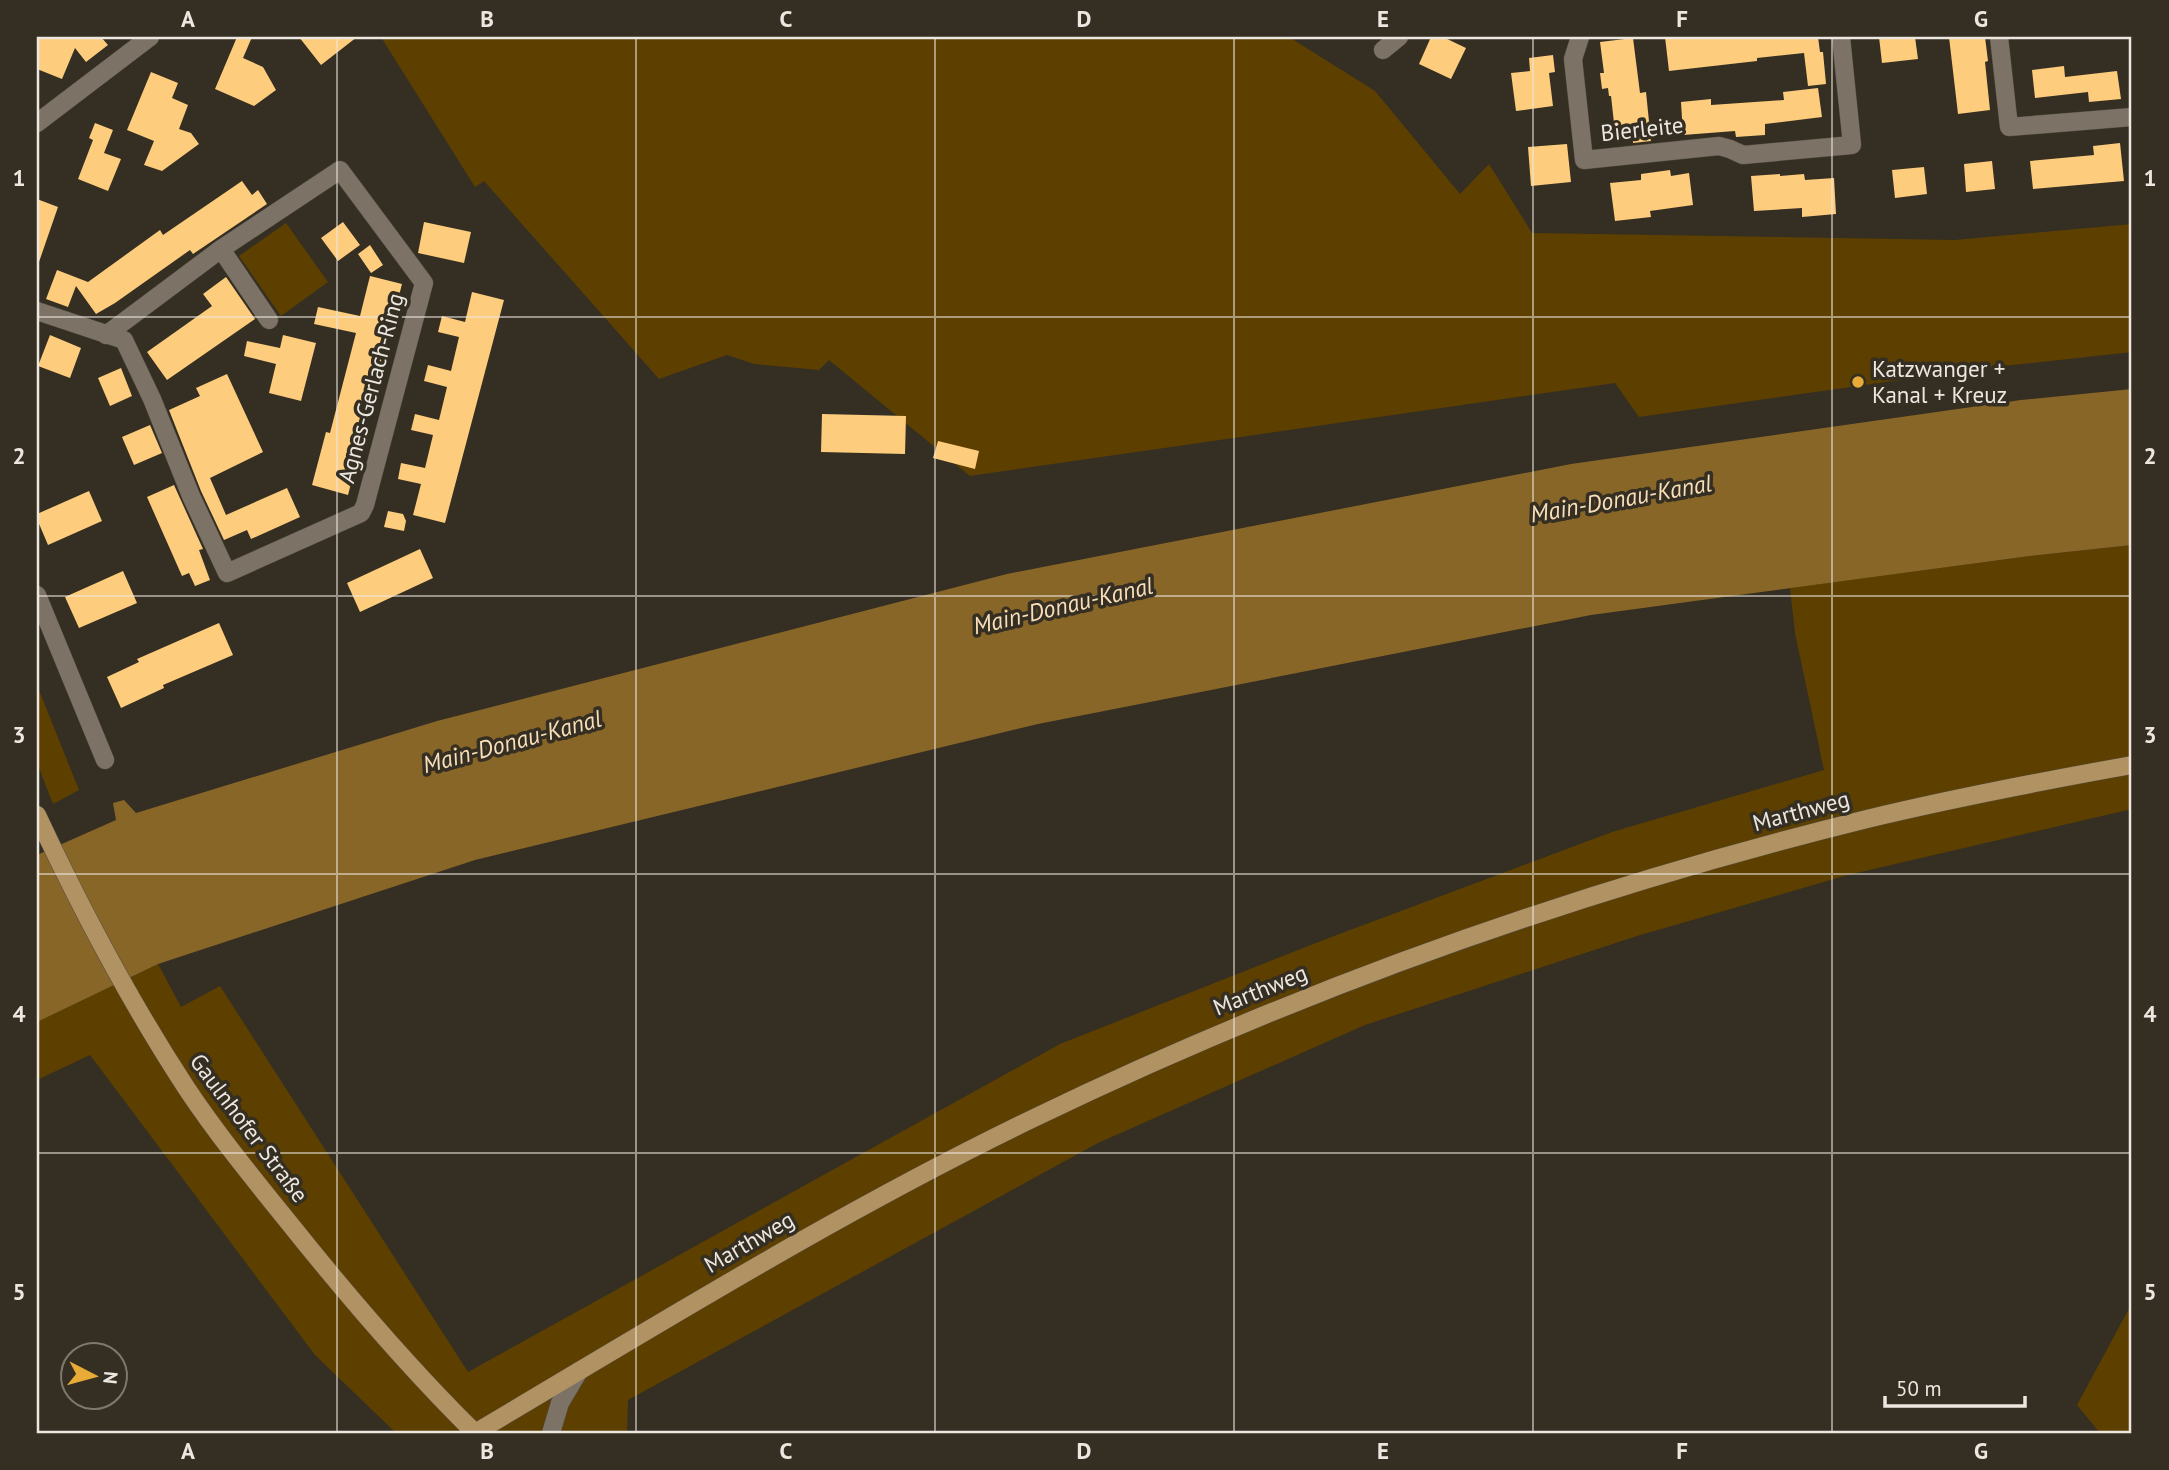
<svg xmlns="http://www.w3.org/2000/svg" width="2169" height="1470" viewBox="0 0 2169 1470" font-family="'PT Sans',sans-serif">
<style>
.green{fill:#5d4000}
.water{fill:#886628}
.building{fill:#fdcd7d}
.lines{fill:none;stroke-linecap:round;stroke-linejoin:round}
.minor-casing{stroke:#534c42;stroke-width:19}
.major-casing{stroke:#534c42;stroke-width:19}
.minor{stroke:#7c7366;stroke-width:18}
.major{stroke:#b19363;stroke-width:18}
.grid{fill:none;stroke:#ece7e0;stroke-width:2;stroke-opacity:0.55}
.poi-dot{fill:#e8ab37;stroke:#352e22;stroke-width:2.5}
.labels{text-anchor:middle;stroke-width:7;stroke-linejoin:round;paint-order:stroke}
.street-label{font-size:23px;fill:#ece7e0;stroke:#352e22}
.poi-label{font-size:23px;fill:#ece7e0;stroke:#352e22;text-anchor:start}
.water-label{font-size:24px;font-style:italic;fill:#f8dfb9;stroke:#352e22}
.neatline{fill:none;stroke:#ece7e0;stroke-width:2.5}
.grid-label{font-size:23px;text-anchor:middle;font-weight:bold;fill:#ece7e0}
</style>
<rect width="100%" height="100%" fill="#352e22"/>
<path class="green" d="M381 37H1289L1375 91 1460 194 1489 164 1532 233 1955 240 2132 224V352L1986 368 1639 417 1615 383 970 476 829 360 819 370 754 364 727 355 659 379 484 181 475 187Z
M286 223 328 282 281 316 239 256Z
M2132 545V809L1848 875 1637 936 1365 1025 1098 1143 628 1400 627 1433H396L315 1355 90 1055 37 1080V1022L158 964 181 1007 220 986 468 1372 1060 1044 1326 939 1612 832 1824 770 1795 633 1790 588 2030 556Z
M37 685 79 790 53 804 37 763Z
M2132 1303V1433H2100L2077 1405Z"/>
<path class="water" d="M2132 389V545L2030 556 1591 615 1038 724 475 860 158 964 37 1022V855L116 820 113 803 124 800 136 813 437 721 1007 574 1571 464 2021 400Z"/>
<path class="building" d="M37 37H101L108 45 86 62 75 48 62 79 37 69Z
M237 37H252L243 58 263 67 276 90 254 106 215 89Z
M299 37H357L321 65Z
M1431 37H1443L1466 48 1451 79 1419 64Z
M1665 37H1818L1820 52H1823L1826 84 1808 86 1804 53 1757 58V61L1669 71Z
M1879 37H1915L1918 59 1882 63Z
M1949 37H1985L1988 61 1985 62 1990 110 1958 114Z
M1633 38 1640 93 1646 92 1651 141 1633 143 1632 130 1615 132 1611 96H1609L1608 88 1602 89 1600 73H1604L1600 42Z
M1553 55 1555 72 1549 73 1553 106 1516 111 1511 73 1530 71 1529 58Z
M2064 66 2065 77 2117 71 2121 99 2089 102 2088 92 2035 98 2032 70Z
M151 72 178 83 172 98 188 105 179 129 191 133 199 144 162 171 144 165 154 141 127 130Z
M1818 88 1822 117 1765 124V135L1736 137 1735 131 1683 135 1681 102 1711 99V105L1784 100 1783 92Z
M95 123 113 130 104 153 121 159 108 191 78 179 93 140 89 138Z
M2120 143 2124 181 2033 189 2030 161 2094 155 2093 146Z
M1567 144 1571 182 1531 186 1528 147Z
M1992 161 1995 189 1966 192 1964 164Z
M1924 167 1927 194 1895 198 1892 170Z
M1670 170 1671 176 1689 173 1693 205 1650 211 1651 217 1615 221 1610 183 1641 180V174Z
M1780 174V176L1804 174 1805 180 1834 178 1836 214 1802 217V208L1754 211 1751 176Z
M242 181 252 195 258 190 267 204 193 254 190 250 115 303 96 314 76 286 68 307 46 299 57 270 88 282 160 230 163 235Z
M37 199 58 207 39 262H37Z
M343 222 360 245 338 261 321 238Z
M424 222 471 232 464 263 418 253Z
M370 245 383 265 371 273 358 254Z
M370 276 402 284 348 495 312 485 326 432 330 433 356 333 314 324 318 307 360 316Z
M226 277 255 319 167 380 147 352 212 306 203 294Z
M472 292 504 300 445 523 413 515 421 484 398 479 401 463 425 468 433 435 411 430 415 414 439 420 447 387 424 381 428 365 451 371 459 337 438 332 442 316 465 322Z
M50 335 81 348 70 378 38 366Z
M283 335 316 343 301 401 269 393 276 364 244 356 247 341 280 348Z
M121 368 132 396 110 406 98 378Z
M227 374 263 452 210 478 226 515 287 488 300 517 251 539 247 530 224 540 201 491 169 410 200 396 196 388Z
M822 414 906 416 905 454 821 452Z
M150 425 162 453 134 465 122 437Z
M938 441 979 451 975 469 933 458Z
M174 485 203 549 199 550 210 580 195 586 189 573 182 576 147 497Z
M89 491 102 521 48 545 37 519V514Z
M388 511 403 514 406 521 404 531 384 527Z
M420 549 433 578 360 612 347 583Z
M123 571 137 603 79 628 65 597Z
M219 623 233 655 163 685 164 688 121 708 107 677 139 662 137 659Z"/>
<g class="lines">
<g class="minor-casing">
<path id="minor" d="M1580 37 1573 59 1584 160 1719 146 1730 149 1743 155 1852 145 1841 37
M1999 37 2009 127 2132 117
M1383 50 1399 37
M37 123 150 37
M221 249 269 320
M37 311 124 340 152 399 191 496 227 573 361 513 365 505 424 283 340 170 221 249 106 335
M37 595 105 760
M551 1433 560 1403 579 1371"/>
</g>
<g class="major-casing">
<path id="major" d="M37 815C81 909 130 1002 187 1089 217 1134 252 1177 286 1219 345 1293 407 1366 475 1433 659 1324 841 1211 1034 1118 1301 989 1579 890 1867 819 1954 798 2043 781 2132 765"/>
</g>
<use href="#minor" class="minor"/>
<use href="#major" class="major"/>
</g>
<path class="grid" d="M337 37V1433M636 37V1433M935 37V1433M1234 37V1433M1533 37V1433M1832 37V1433M37 317H2132M37 596H2132M37 874H2132M37 1153H2132"/>
<circle class="poi-dot" cx="1858" cy="382" r="7"/>
<g class="labels">
<g class="street-label">
<text transform="translate(1642 129) rotate(-6)" y="8">Bierleite</text>
<text transform="translate(371 388) rotate(-75)" y="8">Agnes-Gerlach-Ring</text>
<text transform="translate(1801 811) rotate(-15)" y="8">Marthweg</text>
<text transform="translate(1260 990) rotate(-22)" y="8">Marthweg</text>
<text transform="translate(249 1128) rotate(53)" y="8">Gaulnhofer Straße</text>
<text transform="translate(749 1242) rotate(-30)" y="8">Marthweg</text>
</g>
<g class="poi-label">
<text x="1872" y="377">Katzwanger +<tspan x="1872" dy="26">Kanal + Kreuz</tspan></text>
</g>
<g class="water-label">
<text transform="translate(1621 499) rotate(-10)" y="8">Main-Donau-Kanal</text>
<text transform="translate(1063 606) rotate(-13)" y="8">Main-Donau-Kanal</text>
<text transform="translate(512 742) rotate(-15)" y="8">Main-Donau-Kanal</text>
</g>
</g>
<rect width="2169" height="1470" fill="none" stroke="#352e22" stroke-width="77"/>
<g transform="translate(94 1376) rotate(96)"><circle r="33" fill="#352e22" stroke="#7e786e" stroke-width="2"/>
<path d="M0-5L12 26L0 18L-12 26Z" fill="#e8ab37"/>
<text y="-10" font-size="19" font-weight="bold" text-anchor="middle" fill="#ece7e0">N</text>
</g>
<path d="M1885 1396v10h140v-10" fill="none" stroke="#ece7e0" stroke-width="3.5"/>
<text x="1896" y="1396" font-size="21" fill="#ece7e0" stroke="#352e22" stroke-width="5" paint-order="stroke">50 m</text>
<rect x="38" y="38" width="2092" height="1394" class="neatline"/>
<g class="grid-label">
<text x="188" y="27">A</text>
<text x="487" y="27">B</text>
<text x="786" y="27">C</text>
<text x="1084" y="27">D</text>
<text x="1383" y="27">E</text>
<text x="1682" y="27">F</text>
<text x="1981" y="27">G</text>
<text x="19" y="186">1</text>
<text x="2150" y="186">1</text>
<text x="19" y="464">2</text>
<text x="2150" y="464">2</text>
<text x="19" y="743">3</text>
<text x="2150" y="743">3</text>
<text x="19" y="1022">4</text>
<text x="2150" y="1022">4</text>
<text x="19" y="1300">5</text>
<text x="2150" y="1300">5</text>
<text x="188" y="1459">A</text>
<text x="487" y="1459">B</text>
<text x="786" y="1459">C</text>
<text x="1084" y="1459">D</text>
<text x="1383" y="1459">E</text>
<text x="1682" y="1459">F</text>
<text x="1981" y="1459">G</text>
</g>
</svg>
